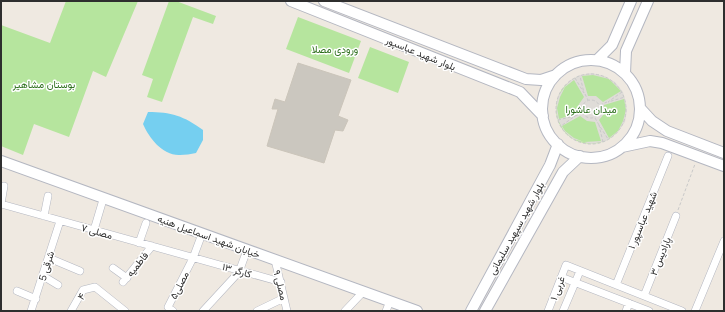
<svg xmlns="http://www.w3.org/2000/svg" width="725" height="312" viewBox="0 0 725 312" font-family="Mulish,Vazirmatn,sans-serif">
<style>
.green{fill:#b6e59e}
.plaza{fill:#dfdcd8;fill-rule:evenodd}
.water{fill:#75cff0}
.building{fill:#cbc7bf;stroke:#cbc5ba}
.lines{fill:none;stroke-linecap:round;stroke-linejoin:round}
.minor-casing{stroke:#b4b7c1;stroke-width:8}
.secondary-casing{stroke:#b4b7c1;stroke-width:12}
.path{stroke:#c9c9c9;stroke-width:1;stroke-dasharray:3 2;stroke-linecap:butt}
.minor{stroke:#fff;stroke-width:7}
.secondary{stroke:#fff;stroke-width:10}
.labels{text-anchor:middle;stroke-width:3;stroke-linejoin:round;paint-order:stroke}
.park-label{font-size:10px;fill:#2c6e1b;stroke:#fff}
.street-label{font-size:10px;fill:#2e2e2e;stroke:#fff}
</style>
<rect width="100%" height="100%" fill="#efe9e1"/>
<path class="green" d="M66 1H138L106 77 93 71 69 137 34 124 23 155 1 146V25L50 43Z
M169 1H176L216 16 213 24 193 17 162 102 147 97 153 79 142 75Z
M298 17 361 41 349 73 286 49Z
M370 47 409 62 398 93 358 78Z
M556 109a35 35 0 1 1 70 0a35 35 0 1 1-70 0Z"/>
<path class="plaza" d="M592 73 604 76 615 82 623 92 627 110 625 122 618 132 606 141 591 144 573 139 564 131 558 120 556 108 558 96 569 81 580 75ZM593 75 609 79 621 91 603 102 596 96H588L582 76ZM574 80 584 97 579 104 578 113 559 119 557 108 560 97 565 87ZM624 99 626 110 623 121 618 131 609 138 599 120 604 114V105ZM580 116 587 121 595 122 601 141 584 142 574 138 565 131 562 126Z"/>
<path class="water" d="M148 112C171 112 184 116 203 130V140L196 153C191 154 185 155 180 155 163 156 149 138 143 124Z"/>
<path class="building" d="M298 63 351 80 338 116 348 120 343 131 335 130 324 163 267 146 278 109H272L275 99 285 102Z"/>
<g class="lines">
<g class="minor-casing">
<path id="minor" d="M4 186 1 204 281 282
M44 216 48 196
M94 230 102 203
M139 243 146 223
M49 258 80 271
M275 260 287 311
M113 268 127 278
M43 276 58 285
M561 277 649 311
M123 282 152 246
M616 285 668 156
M17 291 36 299
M644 296 676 216
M31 311 60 221
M71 311 83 290 95 287 125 311
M173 311 168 307 193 258 202 234
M203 311 239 272 247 250
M257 311 284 298
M345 311 363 292
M386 311 390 301
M548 311 566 265 682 311
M563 311 580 271
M626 311 629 303
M695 311 724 241"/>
</g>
<g class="secondary-casing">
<path id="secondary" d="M291 1 520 92 543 116
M324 1 526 79 541 80 556 75
M597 60 612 45 631 1
M542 109a49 49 0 1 1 98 0a49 49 0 1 1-98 0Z
M625 73 626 51 648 1
M640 108 652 121 667 131 724 153
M622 147 650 141 662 143 724 166
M1 161 417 311
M471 311 550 165 558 144
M485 311 563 172 580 156"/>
</g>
<path class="path" d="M556 109a35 35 0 1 1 70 0a35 35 0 1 1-70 0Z
M575 78 584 93 580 76
M622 92 608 102 625 97
M585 94 588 100
M582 109a9 9 0 1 1 18 0a9 9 0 1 1-18 0Z
M600 105 607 102
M575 116 583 113
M595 118 599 125
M558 120 575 116 561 126
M603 142 599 125 608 139
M678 210 695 164"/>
<use href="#minor" class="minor"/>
<use href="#secondary" class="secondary"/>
</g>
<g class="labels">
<g class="park-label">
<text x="335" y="53">ورودی مصلا</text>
<text x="44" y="88">بوستان مشاهیر</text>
<text x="591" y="113">میدان عاشورا</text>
</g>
<g class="street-label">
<text transform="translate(421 53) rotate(22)" y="4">بلوار شهید عباسپور</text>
<text transform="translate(642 220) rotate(-68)" y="4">شهید عباسپور ۱</text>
<text transform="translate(516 228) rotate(-61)" y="4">بلوار شهید سپهبد سلیمانی</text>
<text transform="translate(97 231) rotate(16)" y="4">مصلی ۷</text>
<text transform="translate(209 236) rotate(20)" y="4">خیابان شهید اسماعیل هنیه</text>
<text transform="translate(660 256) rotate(-68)" y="4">پارادیس ۳</text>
<text transform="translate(137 264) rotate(-51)" y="4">فاطمیه</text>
<text transform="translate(46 266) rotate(-73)" y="4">شرقی 5</text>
<text transform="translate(237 270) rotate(16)" y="4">کارگر ۱۳</text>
<text transform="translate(179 285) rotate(-63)" y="4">مصلی۵</text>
<text transform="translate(281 285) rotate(76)" y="4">مصلی ۹</text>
<text transform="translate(557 288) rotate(-70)" y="4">۱ غربی</text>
<text transform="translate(81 296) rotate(-54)" y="4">۴</text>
</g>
</g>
<rect width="725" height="312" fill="none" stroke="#2e2e2e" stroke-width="4"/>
</svg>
